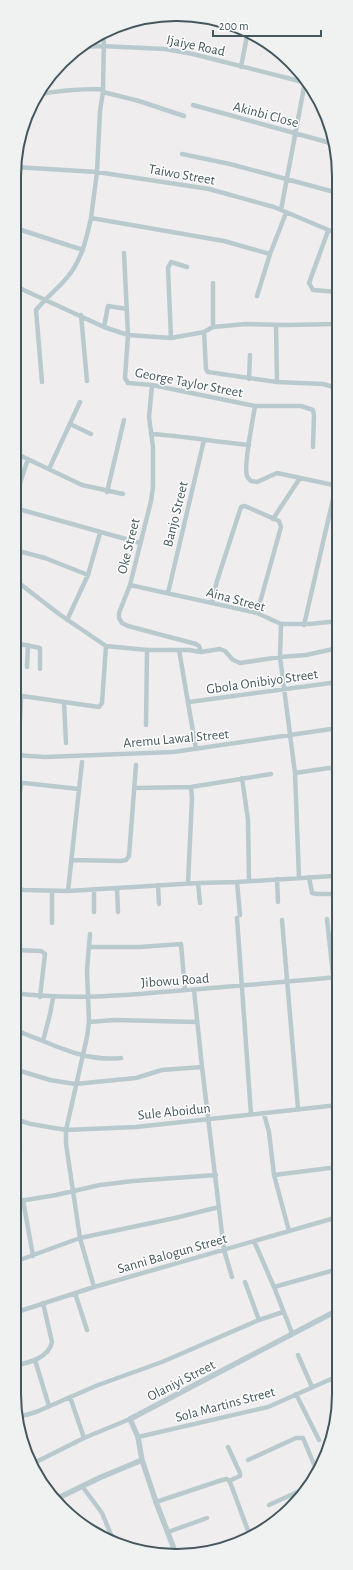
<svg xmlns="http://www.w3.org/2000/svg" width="353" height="1570" viewBox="0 0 353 1570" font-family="'Alegreya Sans',sans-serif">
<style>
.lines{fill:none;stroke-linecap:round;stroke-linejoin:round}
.minor{stroke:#b9cacf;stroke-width:4.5}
.tertiary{stroke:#b9cacf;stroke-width:5.5}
.labels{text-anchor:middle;stroke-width:3;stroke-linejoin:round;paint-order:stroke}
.street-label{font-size:14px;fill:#43575d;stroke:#fff}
.rim{fill:none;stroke:#43575d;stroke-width:2}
</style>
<rect width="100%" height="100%" fill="#f0edee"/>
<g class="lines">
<path class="minor" d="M79 47 101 46 165 49 193 54 307 83
M241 67 248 31
M103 92 139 101 184 116
M36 95C59 90 80 89 103 89
M193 105 334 144
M182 154 230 164 338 193
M15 167 97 172 209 189 274 207 338 234
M281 210 305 82
M91 218 97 172 100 111 103 92 104 34
M15 228 83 250
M328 231 309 283 313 290 338 292
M124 253 128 335 125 378 128 383 152 385 255 406H301L313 410 314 415 313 447
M213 283V327
M15 286 104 327 128 335 171 338 204 332 213 327 246 324 286 325 338 324
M257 296 270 254 286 213
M81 315 87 381
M276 325 277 382
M104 327 108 306 127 309
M204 332 206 369 208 372 277 382 323 384 330 386 338 390
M171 338 168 268 171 262 187 267
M249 379 250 355
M42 382 36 310C45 299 55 291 64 281 81 263 86 241 91 218L224 241 270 254
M152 385 149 417 153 447V487L151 501 130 585 119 613V618L122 623 128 626 196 644 199 646 201 652
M255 406C253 420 243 466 247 476 248 478 250 480 251 481L257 482 277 473 338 486
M70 424 91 434
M151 434C184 436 216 442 249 445
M15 453 82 485 123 494
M49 469 80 402
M19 486 28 459
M107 492 124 420
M15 508 140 543
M273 519 300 478
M15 550 45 558 88 575
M15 580 59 614 106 646 147 650H189L201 652 220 649 225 651 233 660 240 663 280 657 306 655 338 648
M130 585 257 613 281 624H310L338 621
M168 593 204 440
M212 602 217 581 241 507 245 506 279 521 281 527 257 613
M67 620 88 575 100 533
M281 624 280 657 295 773 299 878
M304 625 336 486
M15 643 40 648V669
M179 650 196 749
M27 667 28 645
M15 695 99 707 102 703 106 646
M64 702 66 743
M189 702 338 682
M146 725 147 650
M19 741 21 696
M15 755 45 757 173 752 338 728
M295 773 329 768H338
M242 778 248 820 249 881
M15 782 79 789
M134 788 191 787 271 774
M15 836 21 782
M72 860 121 861 126 860 129 856 136 765
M309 877 312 893 317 894H338
M277 879 278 902
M237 882 240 915
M188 883 192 798 191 787
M198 883 200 903
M158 885 159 904
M117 888 118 912
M15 889 24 890 68 891 198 883 237 882 333 876
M52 891V923
M68 891 82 762
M94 912V889
M237 918 251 1114
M327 919 338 1021
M282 920 298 1109
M90 934 87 970 89 1022 87 1037 66 1130V1144L80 1238 94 1287
M89 947H140L181 944 185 990
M15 950 41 951 45 954 40 997
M194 990 202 1067 224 1250 232 1277
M14 993C69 1000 120 996 175 991 229 987 283 982 338 977
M89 1022 115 1020 197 1022
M14 1029C24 1034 33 1037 43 1041 69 1052 93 1061 121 1058
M43 1041 50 1014 53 998
M14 1069 50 1080 75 1084 136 1078 162 1070 202 1067
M264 1114 269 1132 274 1175 289 1231
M14 1119 31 1124 66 1130 136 1127 338 1105
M14 1148H20
M274 1175 338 1167
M23 1200 33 1256
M14 1202 56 1195 100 1185 133 1181 216 1175
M254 1241 274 1287 292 1333
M14 1262 80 1238 175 1218 219 1207
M245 1282 259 1320
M274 1287 338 1269
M75 1293 87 1330
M14 1313 94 1287 338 1217
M14 1353 19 1365
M298 1355 312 1387
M35 1360 49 1406
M14 1366C28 1363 49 1358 52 1342L43 1303
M333 1379 338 1388
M296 1394 319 1440
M70 1397 84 1438
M19 1417 36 1412 98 1385 162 1362 259 1320 283 1312
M138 1437 268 1407 338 1376
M228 1447 240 1473V1476L229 1481
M248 1460 296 1438H303L318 1474
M32 1464 84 1438 130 1419
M82 1486 102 1513 114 1542
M156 1502 222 1480 227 1479 230 1482 250 1536
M269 1505 306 1488
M168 1532 207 1518"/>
<path class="tertiary" d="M54 1500 99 1478 142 1460
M176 1554 156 1502 142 1460 138 1437 130 1419 338 1310"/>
</g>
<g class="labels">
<g class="street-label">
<text transform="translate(196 45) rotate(12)" y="5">Ijaiye Road</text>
<text transform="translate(266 114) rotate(15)" y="5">Akinbi Close</text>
<text transform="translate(182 174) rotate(10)" y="5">Taiwo Street</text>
<text transform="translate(189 382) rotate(11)" y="5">George Taylor Street</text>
<text transform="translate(175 514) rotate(-76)" y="5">Banjo Street</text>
<text transform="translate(128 546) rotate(-76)" y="5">Oke Street</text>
<text transform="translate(236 599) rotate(15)" y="5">Aina Street</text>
<text transform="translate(262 681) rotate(-8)" y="5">Gbola Onibiyo Street</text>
<text transform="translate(176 738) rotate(-5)" y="5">Aremu Lawal Street</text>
<text transform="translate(175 980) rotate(-4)" y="5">Jibowu Road</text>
<text transform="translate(174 1111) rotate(-6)" y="5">Sule Aboidun</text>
<text transform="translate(172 1253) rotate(-16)" y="5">Sanni Balogun Street</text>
<text transform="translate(181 1380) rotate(-27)" y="5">Olaniyi Street</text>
<text transform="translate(225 1404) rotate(-15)" y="5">Sola Martins Street</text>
</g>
</g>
<path d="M0 0H353V1570H0ZM176 21H177A155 155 0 0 1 332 176V1394A155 155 0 0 1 177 1549H176A155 155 0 0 1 21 1394V176A155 155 0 0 1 176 21Z" fill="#f0f2f2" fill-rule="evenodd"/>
<path class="rim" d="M176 21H177A155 155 0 0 1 332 176V1394A155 155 0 0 1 177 1549H176A155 155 0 0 1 21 1394V176A155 155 0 0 1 176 21Z"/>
<path d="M213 30v6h108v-6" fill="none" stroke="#43575d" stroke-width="2"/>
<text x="219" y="30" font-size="12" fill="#43575d" stroke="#ffffff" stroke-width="3" paint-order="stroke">200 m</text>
</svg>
